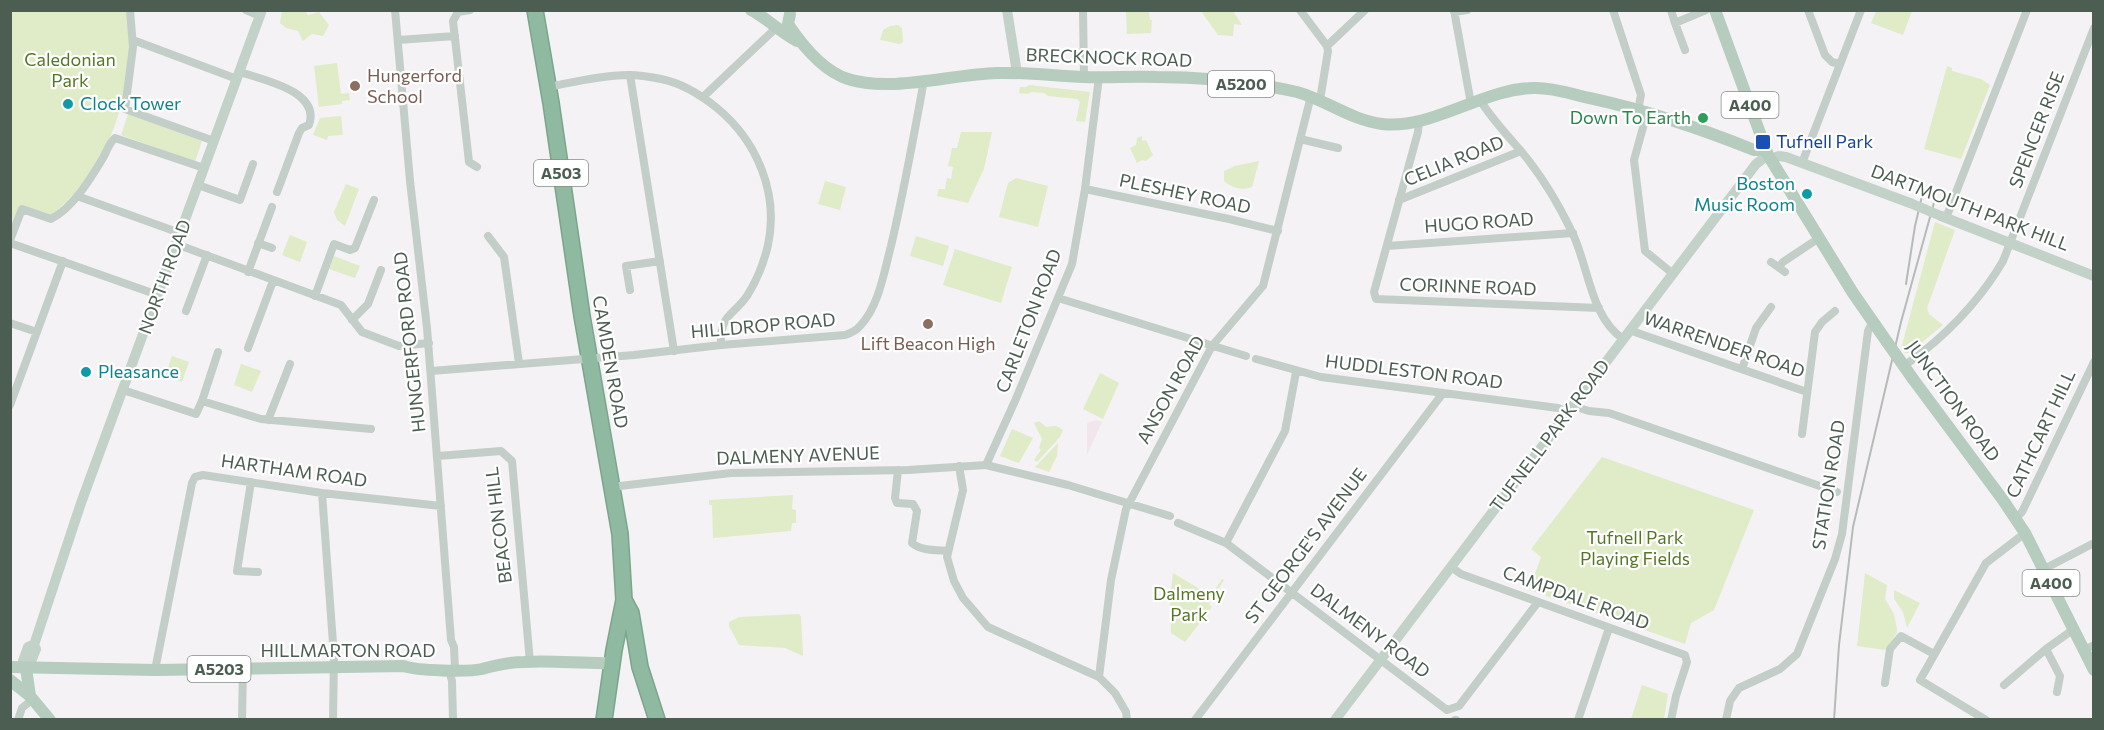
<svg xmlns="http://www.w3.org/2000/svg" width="2104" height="730" viewBox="0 0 2104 730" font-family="Commissioner,sans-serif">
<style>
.green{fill:#e0ebc7}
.sand{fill:#f2e5eb}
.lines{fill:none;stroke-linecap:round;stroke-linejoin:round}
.highway-casing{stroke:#7ba58d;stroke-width:18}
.street{stroke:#c2cec7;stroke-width:8}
.secondary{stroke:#c2d2c9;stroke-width:10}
.primary{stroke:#b5ccbf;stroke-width:12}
.highway{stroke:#90b9a1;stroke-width:15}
.rail{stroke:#b5bbb8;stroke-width:2}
.street-bridge{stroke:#c2cec7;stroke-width:8}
.secondary-bridge{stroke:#c2d2c9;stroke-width:10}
.primary-bridge{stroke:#b5ccbf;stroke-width:12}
.education-dot{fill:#8d6e63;stroke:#fff;stroke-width:2}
.culture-dot{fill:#0f9aa8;stroke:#fff;stroke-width:2}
.leisure-dot{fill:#2e9e5b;stroke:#fff;stroke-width:2}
.transit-dot{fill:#1a4fb4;stroke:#fff;stroke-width:2}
.labels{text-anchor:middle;stroke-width:4.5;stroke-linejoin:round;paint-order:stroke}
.shield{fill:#fff;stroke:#828e86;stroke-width:1.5}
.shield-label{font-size:16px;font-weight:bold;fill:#4c5d52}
.street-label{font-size:18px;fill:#4c5d52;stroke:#fff}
.park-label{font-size:18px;fill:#557724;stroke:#fff}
.education-label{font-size:18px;fill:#785e54;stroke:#fff;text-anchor:start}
.culture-label{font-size:18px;fill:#0d838f;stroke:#fff;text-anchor:start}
.leisure-label{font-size:18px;fill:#27864d;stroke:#fff;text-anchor:end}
.transit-label{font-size:18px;fill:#164399;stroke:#fff;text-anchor:start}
</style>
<rect width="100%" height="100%" fill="#f4f2f4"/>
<path class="green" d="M10 11H127C135 73 120 139 79 188 71 198 61 206 53 215L50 216 20 206 10 231Z
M282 11H305L308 15 319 12 329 25 323 36 312 34 303 41 298 31 286 28 280 23Z
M1126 11H1149L1150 20H1152L1151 33 1127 34Z
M1201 11H1233L1242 25 1234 24 1233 36 1218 35Z
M1876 11H1912L1903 35 1871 23Z
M898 25 902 28 903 42 900 44 880 40 883 30 890 26Z
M337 63 341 94 349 93 350 100 342 101V104L319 107 314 66Z
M1947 66 1952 68V71L1981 79 1990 85 1961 159 1924 149Z
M1029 85 1090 92 1085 122 1076 121 1080 102 1077 99 1048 96 1044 93 1031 92 1028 94 1019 93 1020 87H1026Z
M128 114 202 141 195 162 121 135Z
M341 116 343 135 328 136 327 140 313 135 320 118Z
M961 132H992L984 169 968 203 937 196 939 189H945L947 178 951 179 953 167 948 166 952 148H957Z
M1142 136V140L1143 141 1146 140 1153 155 1146 161 1142 160 1137 163 1130 148 1136 145 1137 138Z
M1259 161 1252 187C1243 191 1231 188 1224 181V171L1235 166Z
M1016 178 1048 186 1038 227 999 217 1008 183Z
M825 181 846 187 840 210 818 204Z
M346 184 359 189 345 226 337 220 334 212Z
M1935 222 1955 230 1927 308 1929 314 1943 325 1909 353H1905L1901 349Z
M290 235 307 242 300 262 282 255Z
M916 236 949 246 943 266 910 256Z
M955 249 1012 267 1001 303 943 285Z
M334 256 360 266 355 278 329 269Z
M172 356 189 362 182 382 165 376Z
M241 364 261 371 252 392 234 385Z
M1100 373 1119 383 1103 419 1083 409Z
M1039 421 1046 427 1056 426 1063 430 1060 437 1037 462 1034 460 1041 450 1039 448 1042 439 1034 423Z
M1012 429 1033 438 1019 463 1000 456Z
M1058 443 1057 456 1049 472 1035 467Z
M1602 457 1754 510 1714 610 1691 623 1685 644 1529 590 1541 557 1531 549Z
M793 495 792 509 796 510V523H792L791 531 713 538 712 505H709V500Z
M1173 573 1211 596 1222 579 1224 580 1209 604 1212 607 1185 642 1171 633 1170 598Z
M1865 573 1887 585 1885 599 1894 614 1897 629V633L1885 650 1857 646Z
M1894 590 1920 603 1907 628 1903 612 1894 599Z
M799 614 801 617 803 656 785 648 739 645 729 626V622L739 617Z
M1642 685 1668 694 1664 719H1631Z"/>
<path class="sand" d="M1096 420 1102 422 1087 455V423Z"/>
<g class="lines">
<g class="highway-casing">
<path id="highway" d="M535 10 551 103 582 316 620 534 624 600 614 650 604 720
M624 600 631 613 640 667 657 720"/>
</g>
<path class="street" d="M130 10 133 47 125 109 214 141
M246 10 260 16
M395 10 410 181 427 328 451 640 454 647 455 669
M470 10 458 12 453 21 469 162 477 167
M1083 10 1084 77
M1300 10 1327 46
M1454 10 1471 104
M1613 10 1641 95 1638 110
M1671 10 1675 23
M1808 10 1825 55 1832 62 1840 64
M1454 12 1467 10
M133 40 237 79
M398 40 455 36
M1685 50 1675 23 1706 10
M240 72C263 80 321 91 309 125L302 128 299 133 277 192
M630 75 674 351
M548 87C574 82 603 75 629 75 639 75 651 77 661 79 681 83 701 95 717 108 757 141 779 193 768 245 764 262 756 282 747 296 732 317 720 314 721 345
M703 97 776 28
M1320 100 1328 51 1327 46 1365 10
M1480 100C1492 119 1506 134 1521 151 1542 176 1558 203 1572 232 1589 267 1590 316 1623 339
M1647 113 1634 160 1645 251 1672 273
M1419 121 1418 132 1374 292 1376 299 1599 308
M1300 139 1338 148
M1802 163 1861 10
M198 185 240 200 253 164
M1085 189 1229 219 1278 231
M77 196 180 233
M1399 200 1521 151
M1946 218 2027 10
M488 236 504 257 519 363
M10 240 22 209 51 219C73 208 91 178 103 158 107 151 109 143 115 138L204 168
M10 243 158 295
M258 243 272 248
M176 244 341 305 362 332 399 346 429 343
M1387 246 1573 233
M1771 262 1785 272
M1779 267 1783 262 1819 238
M248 272 272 207
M630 290 626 266 660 261
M315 296 334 244 350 250 355 248 374 200
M1058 298 1246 356
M186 311 207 255
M352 320 368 304 381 270
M10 323 37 332
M1629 330 1807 392
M248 348 273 281
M1924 351C1956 325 1982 297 2003 261L2094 28
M1256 359 1321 377 1558 408 1569 412
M1742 369 1756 328 1771 307
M431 371 634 355 721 345 845 335C851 333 856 331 860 326 879 306 884 272 891 246 904 191 914 135 924 80
M123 390 196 414 202 401 261 419 371 429
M202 401 218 352
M10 405 63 261
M1573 406 1589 411 1609 413 1837 492
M268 420 290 364
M1802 434 1815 332 1822 322 1835 311
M438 456 501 451 512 461 530 662
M986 465 1015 401 1072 264 1085 189 1099 77
M959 466 963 490 947 557 954 581 963 598 988 627 1099 677 1115 693 1126 712 1127 720
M898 470 895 498 897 503 913 504 917 511 912 543C921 551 937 550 948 551
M251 482 237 571 258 572
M611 487 731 473 908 470 986 465 1068 485 1170 516
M322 493 334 657 333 720
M2016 518 2022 512 2094 362
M1178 523 1226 543 1447 710 1459 706 1538 602
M1226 543 1285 431 1296 372
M1451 567 1461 574 1685 655 1687 662 1676 696 1671 720
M2044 569 2094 543
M2046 649 2060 676 2057 692
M2084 650 2094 645
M155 670 192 483 195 477 203 475 322 493 441 506
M449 670 452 681 453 720
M1099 677 1111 580 1126 509 1212 346 1263 286 1311 96
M1885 683 1890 649 1901 636 1934 654
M2004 685 2046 649 2074 629
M18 720 22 708 33 699
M242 720 243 668
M1195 720 1443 393
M1455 720H1456
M1578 720 1609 628
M1726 720 1730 701 1739 688 1780 669 1797 654 1835 559 1842 534 1868 331 1873 321
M1986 720 1920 680 1986 563 2025 533"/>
<path class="secondary" d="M1007 10 1017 73
M1771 159 1779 156 1786 157 1910 203
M1941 216 2094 276
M26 668 31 662 36 649 34 645 81 503 262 10
M26 668 23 661 28 647 33 645
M1335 720 1756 164 1768 155"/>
<path class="primary" d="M751 10C768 19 780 32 797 41
M1715 10 1768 155 1853 293 1887 342
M790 14 788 24C802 45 823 71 848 79 891 93 952 74 997 73 1026 72 1055 76 1084 77 1108 78 1132 76 1157 77 1203 77 1252 82 1297 92 1326 100 1351 120 1382 124 1433 130 1485 87 1536 88 1556 88 1574 95 1594 99 1648 111 1702 129 1754 150H1766
M1913 379 2003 500 2025 533 2094 670
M10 667 155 670 404 666C417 671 468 672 482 669 496 665 510 662 524 662 553 660 583 664 612 663
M26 668 30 696
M10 680 30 696 50 720"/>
<use href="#highway" class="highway"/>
<path class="rail" d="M1906 284 1915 226 1922 196
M1834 720 1839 645 1853 527 1901 322 1935 199"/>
<path class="street-bridge" d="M1904 366 1924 351"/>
<path class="secondary-bridge" d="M1910 203 1941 216"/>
<path class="primary-bridge" d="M1887 342 1913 379"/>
</g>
<g class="education-dot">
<circle cx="355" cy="86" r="6"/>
<circle cx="928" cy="324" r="6"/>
</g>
<g class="culture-dot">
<circle cx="68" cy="104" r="6"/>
<circle cx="1807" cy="194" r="6"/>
<circle cx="86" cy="372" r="6"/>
</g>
<circle class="leisure-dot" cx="1703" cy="118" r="6"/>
<rect class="transit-dot" x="1755" y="134" width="16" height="16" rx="3"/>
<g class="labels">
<g class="shield">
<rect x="1208" y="71" width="66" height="26" rx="4.5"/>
<rect x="1721.5" y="92" width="57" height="26" rx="4.5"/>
<rect x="534" y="160" width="54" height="26" rx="4.5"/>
<rect x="2022.5" y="570" width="57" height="26" rx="4.5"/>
<rect x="187.5" y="656" width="63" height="26" rx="4.5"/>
</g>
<g class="shield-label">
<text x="1241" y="90">A5200</text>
<text x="1750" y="111">A400</text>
<text x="561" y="179">A503</text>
<text x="2051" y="589">A400</text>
<text x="219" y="675">A5203</text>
</g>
<g class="street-label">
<text transform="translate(1109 58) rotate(2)" y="6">BRECKNOCK ROAD</text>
<text transform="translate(2037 130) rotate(-69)" y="6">SPENCER RISE</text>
<text transform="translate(1454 161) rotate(-22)" y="6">CELIA ROAD</text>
<text transform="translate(1185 194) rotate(12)" y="6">PLESHEY ROAD</text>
<text transform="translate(1970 208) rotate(21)" y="6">DARTMOUTH PARK HILL</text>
<text transform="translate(1479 223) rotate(-4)" y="6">HUGO ROAD</text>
<text transform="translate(165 277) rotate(-70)" y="6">NORTH ROAD</text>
<text transform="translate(1468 287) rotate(2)" y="6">CORINNE ROAD</text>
<text transform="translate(1029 321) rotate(-69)" y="6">CARLETON ROAD</text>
<text transform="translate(763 326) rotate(-5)" y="6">HILLDROP ROAD</text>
<text transform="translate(410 342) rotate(-96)" y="6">HUNGERFORD ROAD</text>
<text transform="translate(1724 345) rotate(19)" y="6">WARRENDER ROAD</text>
<text transform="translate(610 362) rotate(80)" y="6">CAMDEN ROAD</text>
<text transform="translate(1414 372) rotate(7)" y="6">HUDDLESTON ROAD</text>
<text transform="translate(1171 390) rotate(-61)" y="6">ANSON ROAD</text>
<text transform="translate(1953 401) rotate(54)" y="6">JUNCTION ROAD</text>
<text transform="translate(2041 434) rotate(-65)" y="6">CATHCART HILL</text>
<text transform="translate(1550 436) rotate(-53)" y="6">TUFNELL PARK ROAD</text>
<text transform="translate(798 456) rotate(-2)" y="6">DALMENY AVENUE</text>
<text transform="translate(294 471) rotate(8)" y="6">HARTHAM ROAD</text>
<text transform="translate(1829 485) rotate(-81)" y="6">STATION ROAD</text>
<text transform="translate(499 525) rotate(-97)" y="6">BEACON HILL</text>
<text transform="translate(1306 546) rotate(-53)" y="6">ST GEORGE'S AVENUE</text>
<text transform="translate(1576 598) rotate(20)" y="6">CAMPDALE ROAD</text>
<text transform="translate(1370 631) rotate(37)" y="6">DALMENY ROAD</text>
<text x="348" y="657">HILLMARTON ROAD</text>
</g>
<g class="park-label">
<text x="70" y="66">Caledonian<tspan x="70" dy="21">Park</tspan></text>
<text x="1635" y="544">Tufnell Park<tspan x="1635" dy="21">Playing Fields</tspan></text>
<text x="1189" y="600">Dalmeny<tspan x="1189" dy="21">Park</tspan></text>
</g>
<g class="education-label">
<text x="367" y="82">Hungerford<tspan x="367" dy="21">School</tspan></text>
<text x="928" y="350" text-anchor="middle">Lift Beacon High</text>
</g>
<g class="culture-label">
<text x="80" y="110">Clock Tower</text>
<text x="1795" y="190" text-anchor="end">Boston<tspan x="1795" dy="21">Music Room</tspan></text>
<text x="98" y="378">Pleasance</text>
</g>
<g class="leisure-label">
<text x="1691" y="124">Down To Earth</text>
</g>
<g class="transit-label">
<text x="1776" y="148">Tufnell Park</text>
</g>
</g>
<rect width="2104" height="730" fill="none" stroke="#4c5d52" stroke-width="24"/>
</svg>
